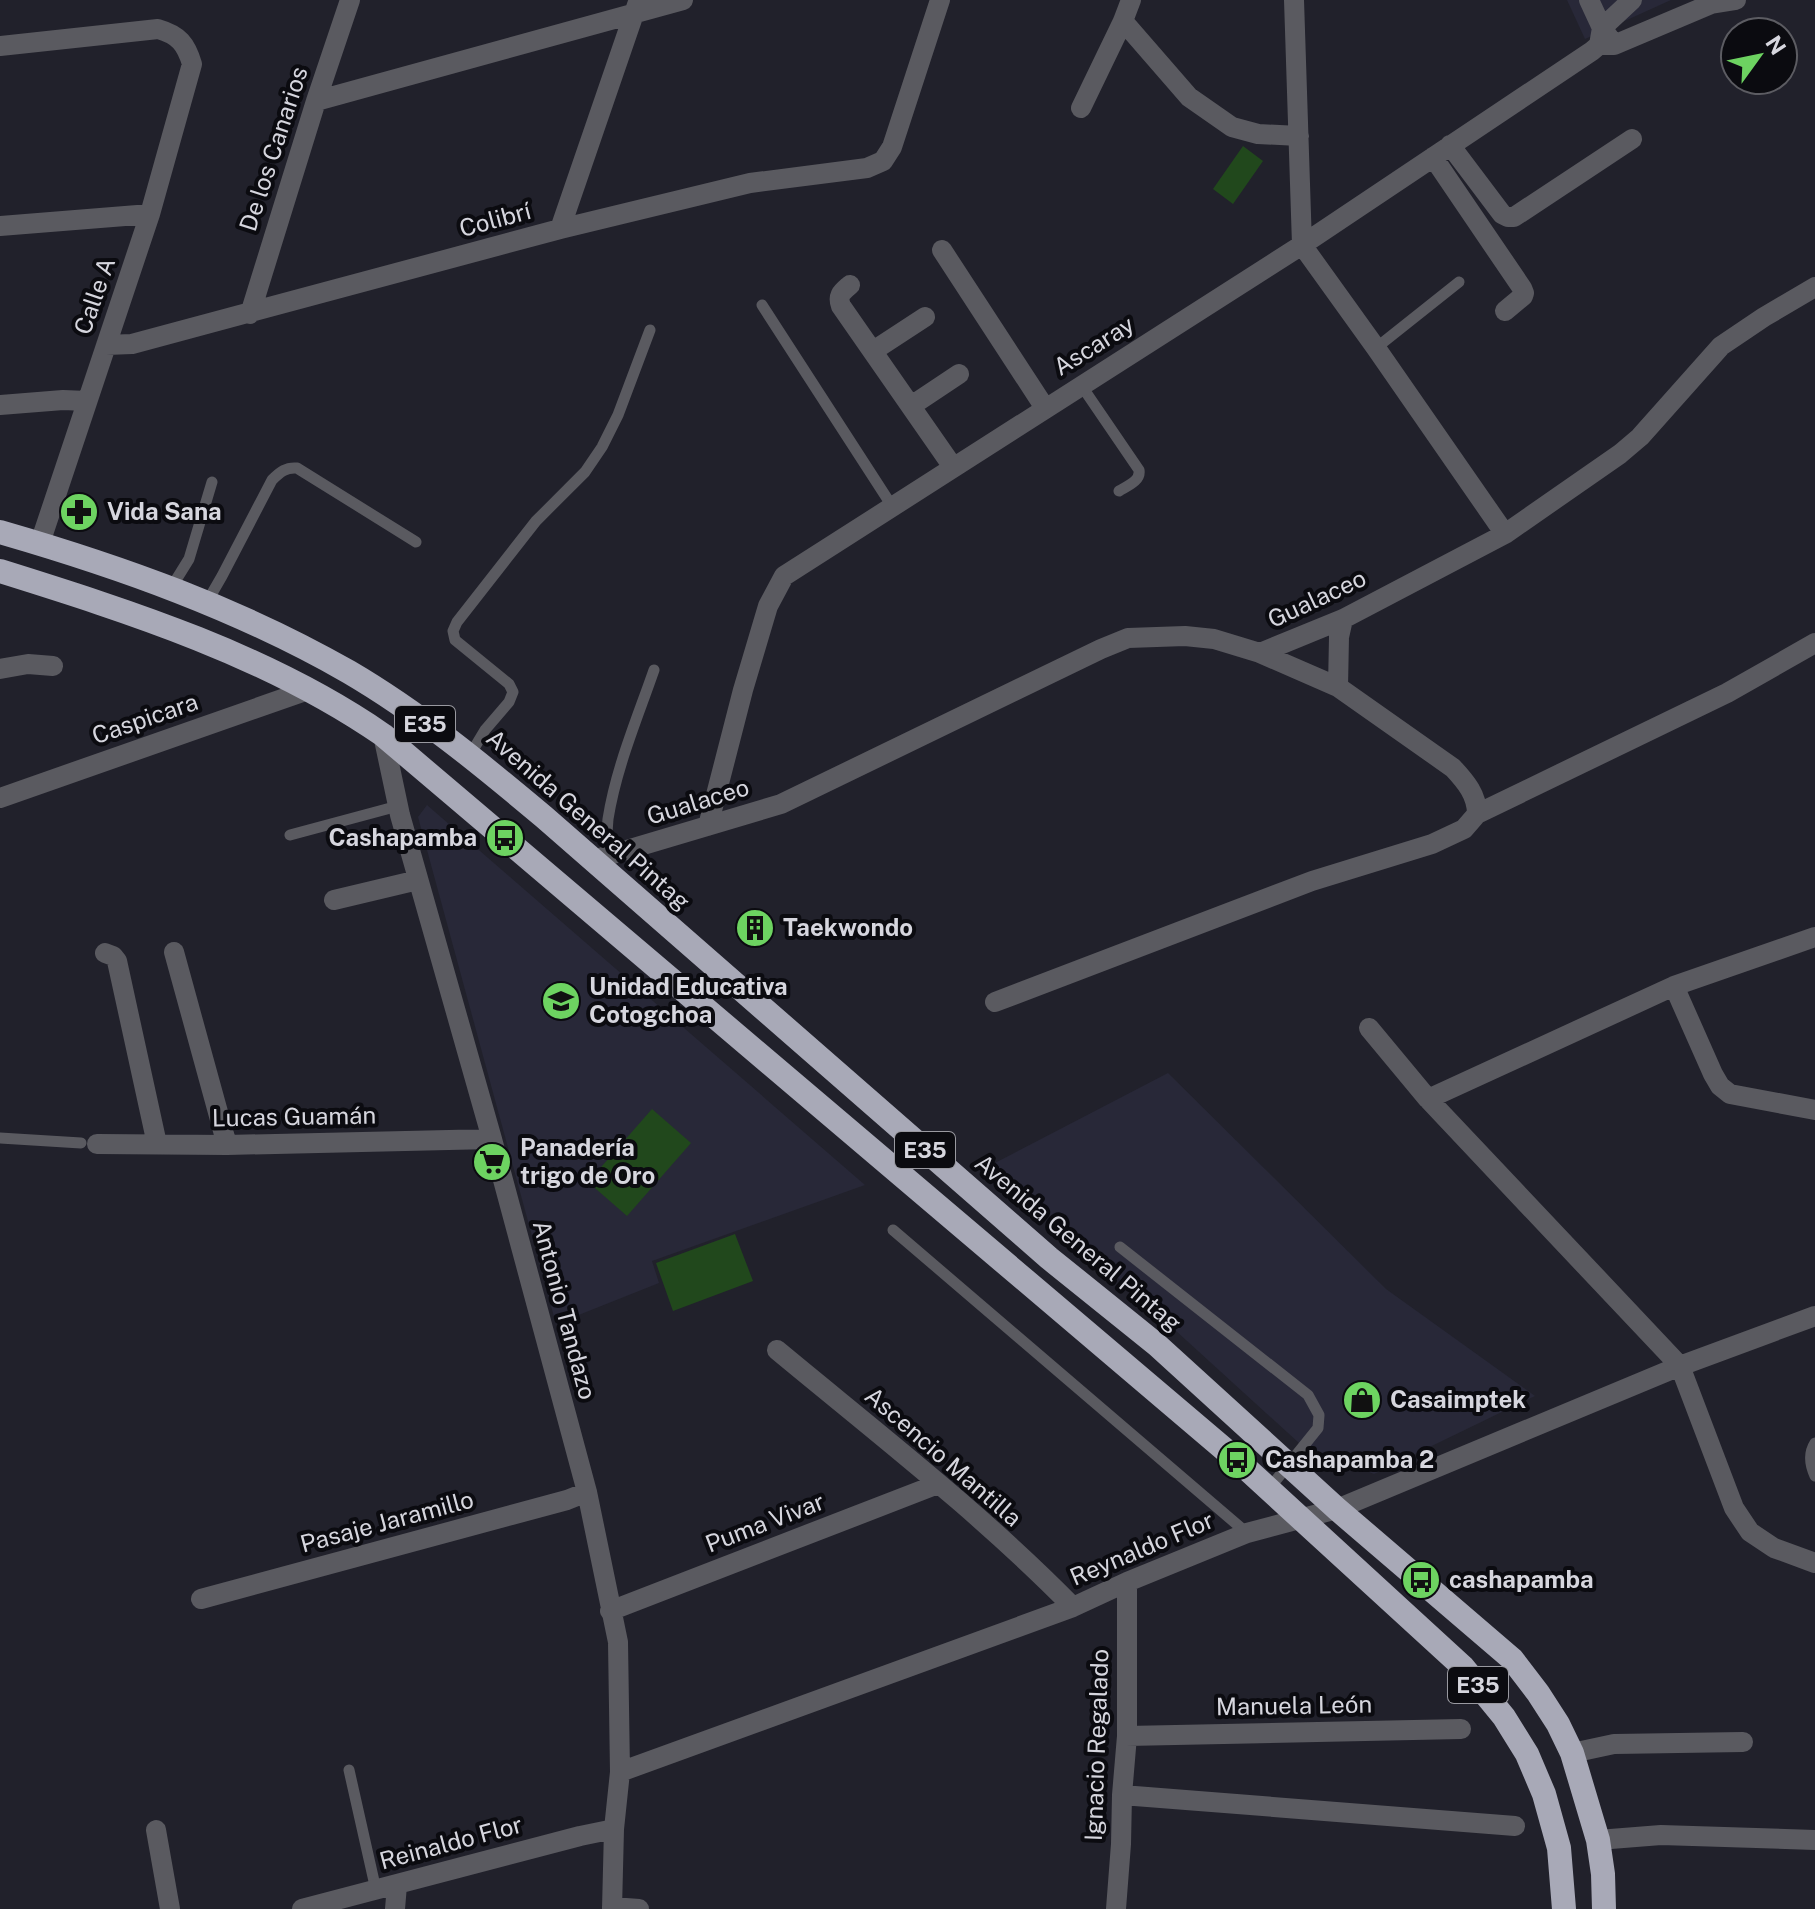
<svg xmlns="http://www.w3.org/2000/svg" width="1815" height="1909" viewBox="0 0 1815 1909" font-family="'Public Sans',sans-serif">
<style>
.built{fill:#282838}
.pitch{fill:#21481c}
.lines{fill:none;stroke-linecap:round;stroke-linejoin:round}
.lane{stroke:#5a5a60;stroke-width:11}
.street{stroke:#5a5a60;stroke-width:20}
.highway{stroke:#a8a9b7;stroke-width:24}
.labels{text-anchor:middle;stroke-width:8;stroke-linejoin:round;paint-order:stroke}
.shield{fill:#0b0b10;stroke:#9999a0;stroke-width:2}
.shield-label{font-size:22px;font-weight:bold;fill:#d6d6de}
.street-label{font-size:24px;fill:#d6d6de;stroke:#0b0b10}
.poi-label{font-size:24px;font-weight:bold;fill:#d6d6de;stroke:#0b0b10;text-anchor:start}
</style>
<rect width="100%" height="100%" fill="#21212b"/>
<path class="built" d="M1567 0H1671L1585 39Z
M427 805 865 1185 652 1261 659 1283 556 1324 418 817Z
M1168 1073 1386 1289 1535 1396 1374 1474 1299 1443 993 1164Z"/>
<path class="pitch" d="M1243 146 1263 161 1233 204 1213 189Z
M652 1109 691 1143 627 1216 588 1182Z
M735 1234 753 1281 673 1311 656 1263Z"/>
<g class="lines">
<path class="lane" d="M762 305 892 506
M1376 348 1459 282
M1081 385 1139 470C1141 481 1127 486 1119 491
M171 588 189 559 212 482
M207 602 222 576 272 480C280 472 286 467 297 468L416 542
M470 755 485 730 509 702 513 692 509 684 455 640 453 631 457 622 536 521 585 472 602 447 618 415 650 330
M290 835 398 806
M606 857C606 844 607 832 608 819 616 768 637 719 654 670
M0 1138 81 1143
M893 1230 1247 1533
M1120 1247 1308 1395 1319 1415 1318 1428 1268 1490
M1815 1443C1808 1454 1810 1465 1815 1476
M349 1770 376 1890"/>
<path class="street" d="M1294 0 1302 245 1376 348 1505 534
M1589 0 1602 28 1610 39
M1123 21 1189 97 1232 127 1258 134 1299 136
M1599 45H1614L1711 4 1736 0
M0 46 158 29C179 35 186 44 192 64L150 214 40 543
M316 101 683 0
M1081 108 1123 21 1131 0
M1450 145 1502 214 1508 217H1514L1632 139
M1433 157 1522 288 1524 293 1523 296 1505 311
M0 226 150 214
M560 229 638 2
M942 250 1045 408
M850 285C842 292 837 295 841 306L953 467
M250 314 316 101 350 0
M106 345 132 344 560 229 750 183 867 168 883 161 892 147 940 0
M873 351 925 317
M0 405 63 400 87 401
M911 406 959 374
M1260 653 1343 619 1505 534 1620 454 1640 437 1721 346 1764 317 1815 287
M0 669 28 664 53 666
M1338 687 1339 637 1343 619
M383 735 400 815 492 1139 587 1492 618 1642 620 1772 614 1829 612 1909
M0 798 308 690
M1477 814 1727 693 1815 643
M708 826 743 690 768 606 784 576 1302 245 1592 51 1599 45 1602 28 1632 0
M593 860 781 804 1101 649 1128 638 1185 636 1214 639 1260 653 1338 687 1453 768C1466 782 1477 795 1477 814L1464 829 1432 844 1312 881 995 1002
M334 900 418 880
M174 952 227 1145
M105 953 113 956 117 961 157 1144
M1674 986 1713 1074 1720 1086 1730 1094 1815 1110
M1369 1028 1428 1099 1680 1366 1734 1508 1750 1532 1774 1548 1815 1563
M1428 1099 1674 986 1815 937
M97 1144 227 1145 492 1139
M777 1350C877 1433 982 1514 1073 1607
M201 1599 567 1500 587 1492
M610 1611 938 1484
M1127 1736 1461 1729
M1572 1753 1614 1744 1743 1742
M620 1772 1073 1607 1127 1582 1247 1533 1337 1509 1680 1366 1815 1316
M1122 1795 1515 1826
M156 1830 170 1909
M1598 1840 1661 1835 1815 1840
M612 1907 639 1909
M302 1909 580 1836 614 1829
M395 1909 397 1885
M1116 1909 1121 1844 1122 1795 1127 1736V1582"/>
<path class="highway" d="M0 532C121 567 239 609 349 672 419 713 482 765 544 817L1049 1258 1157 1345 1337 1509 1512 1659 1538 1693 1558 1724 1572 1753 1598 1840 1603 1874 1604 1909
M0 571C131 612 269 656 383 735L1237 1460 1463 1667 1504 1717 1527 1754 1544 1794 1559 1848 1564 1909"/>
</g>
<defs>
<g id="pharmacy-disc" transform="scale(2)"><circle r="9.5" fill="#6dd361" stroke="#0b0b10"/><path d="M-2-6h4v4h4v4h-4v4h-4v-4h-4v-4h4Z" fill="#111"/></g>
<g id="bus-disc" transform="scale(2)"><circle r="9.5" fill="#6dd361" stroke="#0b0b10"/><path d="M-5-6H5V4H4V6H2V4H-2V6H-4V4H-5ZM-3.5-4V0h7V-4ZM-3.5 1.2v1.5H-2V1.2ZM2 1.2v1.5H3.5V1.2Z" fill="#111"/></g>
<g id="building-disc" transform="scale(2)"><circle r="9.5" fill="#6dd361" stroke="#0b0b10"/><path d="M-4-6H4V6H1V3H-1V6H-4ZM-2.5-4.3h1.7v1.8h-1.7ZM.8-4.3h1.7v1.8H.8ZM-2.5-1h1.7V.8h-1.7ZM.8-1h1.7V.8H.8Z" fill="#111"/></g>
<g id="school-disc" transform="scale(2)"><circle r="9.5" fill="#6dd361" stroke="#0b0b10"/><path d="M0-5L7-2L0 1L-7-2ZM-4 1L0 2.5L4 1V4Q0 6-4 4Z" fill="#111"/></g>
<g id="supermarket-disc" transform="scale(2)"><circle r="9.5" fill="#6dd361" stroke="#0b0b10"/><path d="M-6-5.5h2.5l.6 2H6L4.5 2H-2.5L-4.4-4H-6ZM-1.5 3.2a1.3 1.3 0 1 0 .1 0ZM3 3.2a1.3 1.3 0 1 0 .1 0Z" fill="#111"/></g>
<g id="shop-disc" transform="scale(2)"><circle r="9.5" fill="#6dd361" stroke="#0b0b10"/><path d="M-5-2.5h2.3a2.7 3.5 0 0 1 5.4 0H5L5.5 6h-11ZM-1.5-2.5h3a1.5 2.3 0 0 0-3 0Z" fill="#111"/></g>
</defs>
<g fill-rule="evenodd">
<use href="#pharmacy-disc" x="79" y="512"/>
<use href="#bus-disc" x="505" y="838"/>
<use href="#building-disc" x="755" y="928"/>
<use href="#school-disc" x="561" y="1001"/>
<use href="#supermarket-disc" x="492" y="1162"/>
<use href="#shop-disc" x="1362" y="1400"/>
<use href="#bus-disc" x="1237" y="1460"/>
<use href="#bus-disc" x="1421" y="1580"/>
</g>
<g class="labels">
<g class="shield">
<rect x="395" y="706" width="60" height="36" rx="6"/>
<rect x="895" y="1132" width="60" height="36" rx="6"/>
<rect x="1448" y="1667" width="60" height="36" rx="6"/>
</g>
<g class="shield-label">
<text x="425" y="732">E35</text>
<text x="925" y="1158">E35</text>
<text x="1478" y="1693">E35</text>
</g>
<g class="street-label">
<text transform="translate(274 149) rotate(-72)" y="8">De los Canarios</text>
<text transform="translate(495 220) rotate(-15)" y="8">Colibrí</text>
<text transform="translate(95 296) rotate(-71)" y="8">Calle A</text>
<text transform="translate(1094 346) rotate(-32)" y="8">Ascaray</text>
<text transform="translate(1317 599) rotate(-25)" y="8">Gualaceo</text>
<text transform="translate(145 719) rotate(-19)" y="8">Caspicara</text>
<text transform="translate(698 802) rotate(-17)" y="8">Gualaceo</text>
<text transform="translate(588 820) rotate(41)" y="8">Avenida General Pintag</text>
<text transform="translate(294 1117) rotate(-1)" y="8">Lucas Guamán</text>
<text transform="translate(1078 1243) rotate(40)" y="8">Avenida General Pintag</text>
<text transform="translate(564 1310) rotate(75)" y="8">Antonio Tandazo</text>
<text transform="translate(943 1457) rotate(41)" y="8">Ascencio Mantilla</text>
<text transform="translate(387 1522) rotate(-15)" y="8">Pasaje Jaramillo</text>
<text transform="translate(765 1523) rotate(-21)" y="8">Puma Vivar</text>
<text transform="translate(1142 1549) rotate(-23)" y="8">Reynaldo Flor</text>
<text transform="translate(1294 1706) rotate(-1)" y="8">Manuela León</text>
<text transform="translate(1097 1745) rotate(-88)" y="8">Ignacio Regalado</text>
<text transform="translate(451 1843) rotate(-15)" y="8">Reinaldo Flor</text>
</g>
<g class="poi-label">
<text x="107" y="520">Vida Sana</text>
<text x="477" y="846" text-anchor="end">Cashapamba</text>
<text x="783" y="936">Taekwondo</text>
<text x="589" y="995">Unidad Educativa<tspan x="589" dy="28">Cotogchoa</tspan></text>
<text x="520" y="1156">Panadería<tspan x="520" dy="28">trigo de Oro</tspan></text>
<text x="1390" y="1408">Casaimptek</text>
<text x="1265" y="1468">Cashapamba 2</text>
<text x="1449" y="1588">cashapamba</text>
</g>
</g>
<g transform="translate(1759 56) rotate(57)"><circle r="38" fill="#0b0b10" stroke="#5c5c62" stroke-width="2"/>
<path d="M0-6L14 30L0 20L-14 30Z" fill="#6dd361"/>
<text y="-12" font-size="22" font-weight="bold" text-anchor="middle" fill="#d6d6de">N</text>
</g>
</svg>
